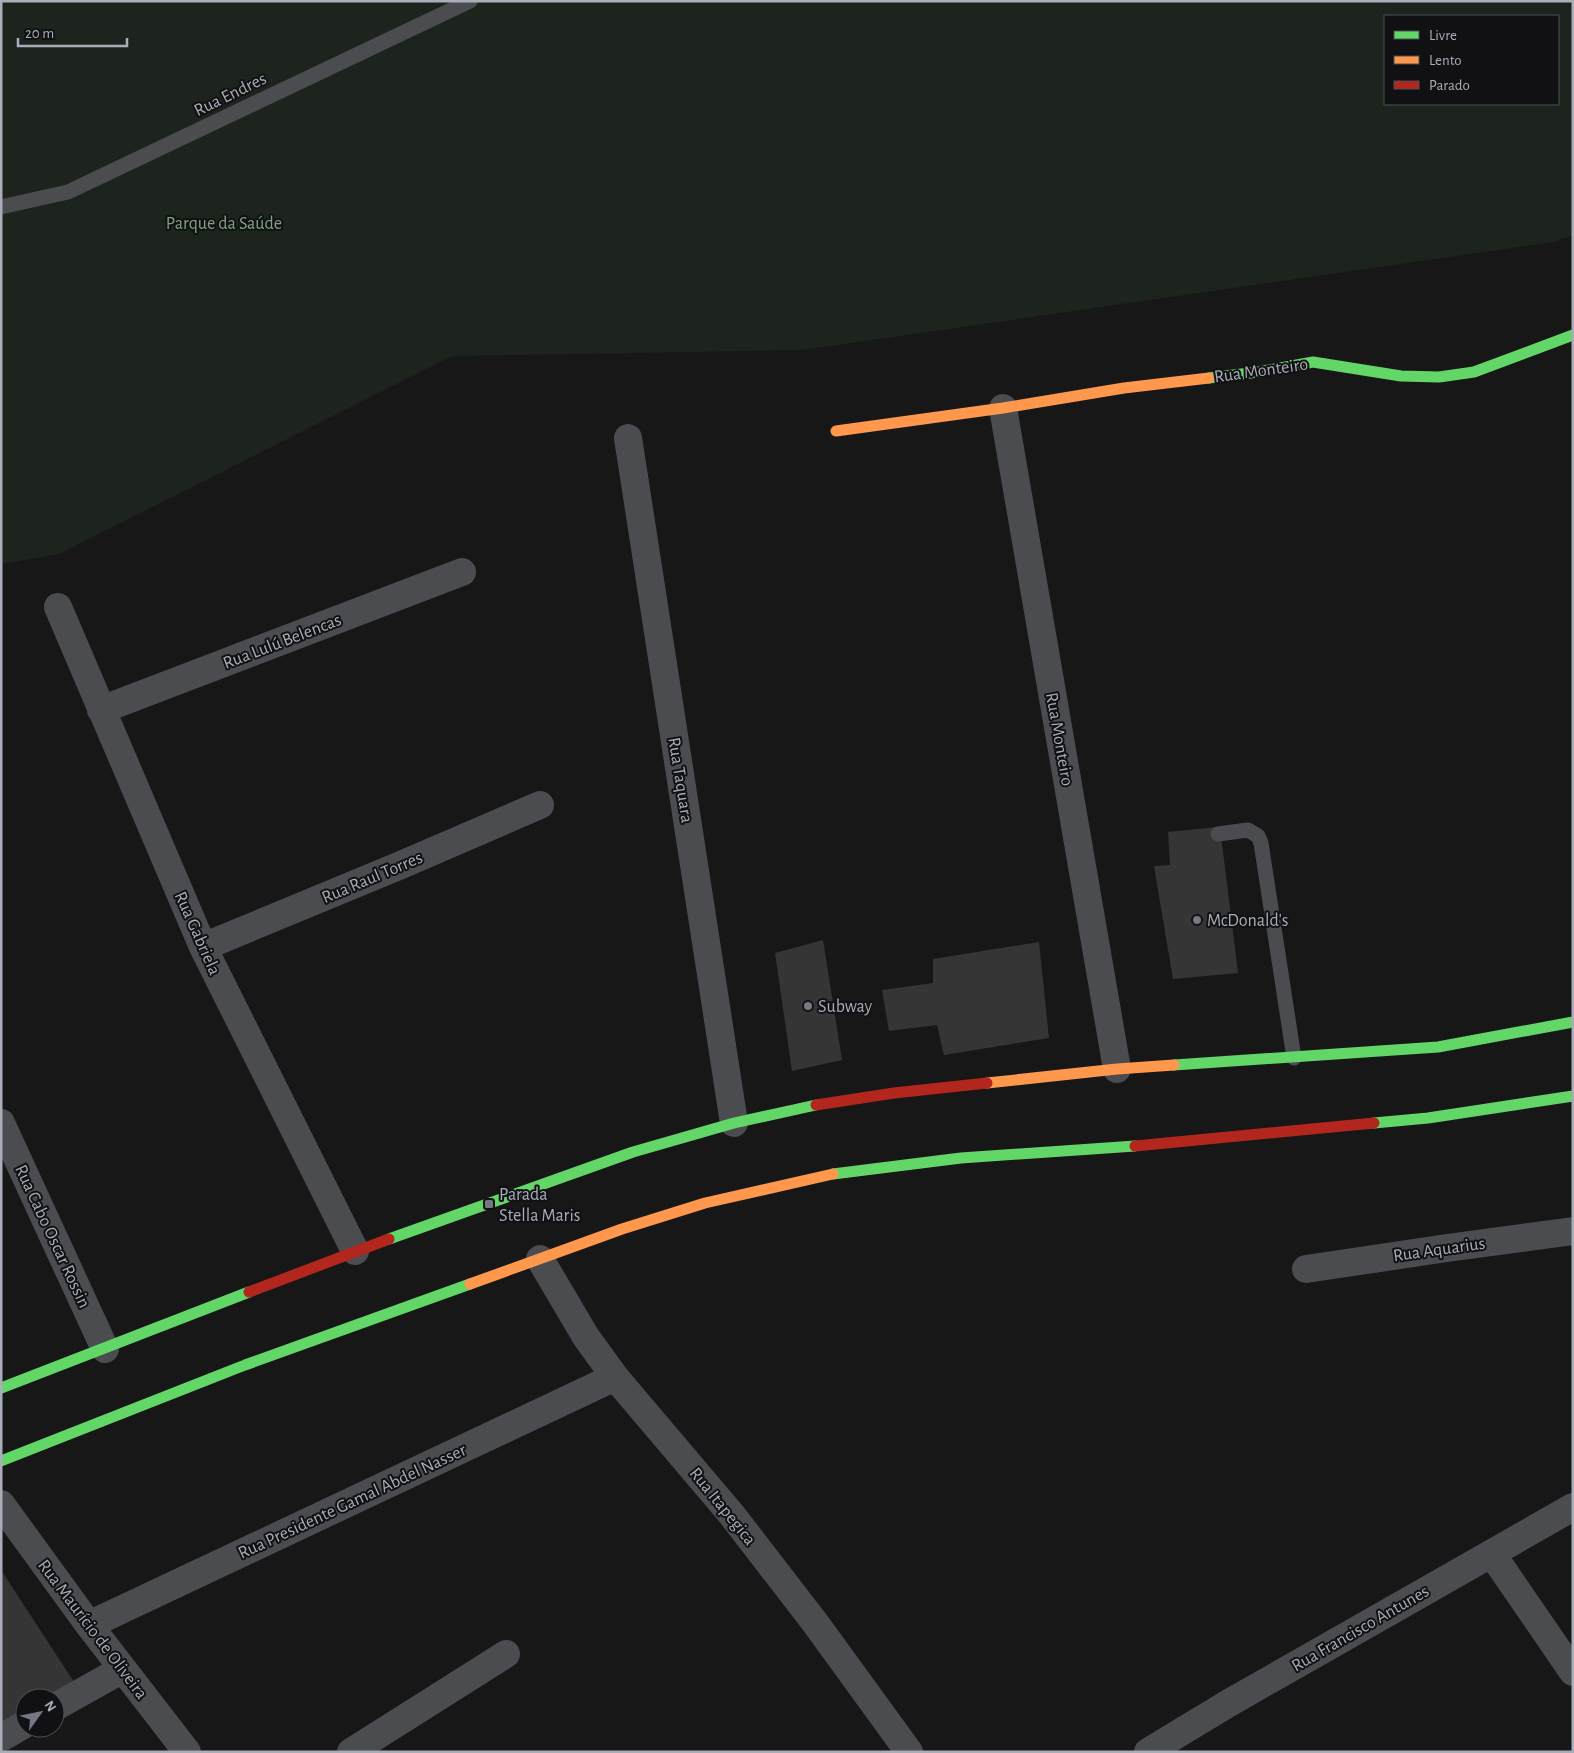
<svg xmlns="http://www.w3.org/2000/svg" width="1574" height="1753" viewBox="0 0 1574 1753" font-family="'Alegreya Sans',sans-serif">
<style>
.green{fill:#1d241e;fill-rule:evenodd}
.building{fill:#353536}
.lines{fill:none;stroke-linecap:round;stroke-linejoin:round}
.lane{stroke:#4b4c50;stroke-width:15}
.street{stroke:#4b4c50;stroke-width:28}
.fast{stroke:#63d668;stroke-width:11}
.slow{stroke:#ff974d;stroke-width:11}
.jam{stroke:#b3261e;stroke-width:11}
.poi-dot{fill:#757880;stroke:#111113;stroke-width:2}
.labels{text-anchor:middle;stroke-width:4;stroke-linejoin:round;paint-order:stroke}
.street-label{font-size:18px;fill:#a8adb8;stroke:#111113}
.park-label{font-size:18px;fill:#7fa381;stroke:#111113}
.poi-label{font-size:18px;fill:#a8adb8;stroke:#111113;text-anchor:start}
</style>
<rect width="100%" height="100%" fill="#171717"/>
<path class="green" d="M1 1H1573V235L1554 242 802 350 452 356 59 554 1 564ZM1385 16H1558V104H1385Z"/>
<path class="building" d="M1217 827 1222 844 1238 973 1173 979 1154 866 1170 865 1168 832Z
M823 940 842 1060 792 1071 775 953Z
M1039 942 1049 1038 944 1055 937 1025 889 1031 882 990 933 983V959Z
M1 1570 74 1682 48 1698H25V1712L1 1726Z"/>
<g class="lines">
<path class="lane" d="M1 207 68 192 470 1
M1218 834 1248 830 1258 836 1261 843 1294 1058"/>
<path class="street" d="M1003 408 1117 1069
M628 438 734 1123
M58 607 203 947 355 1251
M101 710 462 572
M203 947 401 865 540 805
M1 1123 105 1349
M540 1259 586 1337 615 1377 732 1515 816 1624 909 1752
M1306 1269 1447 1248 1573 1231
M1 1504 89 1625 187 1752
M1492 1554 1573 1672
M89 1625 615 1377
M55 1707 123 1669
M1 1738 25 1724
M351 1752 506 1654
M1148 1752 1229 1703 1573 1507"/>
<path class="fast" d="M1209 378 1258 372 1313 362 1401 376 1439 377 1474 372 1573 335
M1174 1065 1438 1047 1573 1022
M1374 1123 1428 1118 1573 1096
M833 1174 961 1158 1135 1146
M389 1239 633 1152 734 1123 816 1105
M1 1388 249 1292
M1 1461 245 1365 470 1284"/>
<path class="slow" d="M836 431 1003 408 1124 388 1209 378
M987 1083 1117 1069 1174 1065
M470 1284 622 1229 705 1203 833 1174"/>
<path class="jam" d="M816 1105 894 1093 987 1083
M1135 1146 1374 1123
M249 1292 389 1239"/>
</g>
<g class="poi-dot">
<circle cx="1197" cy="920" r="5"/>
<circle cx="808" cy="1006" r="5"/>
<rect x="484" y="1199" width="10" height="10" rx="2.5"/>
</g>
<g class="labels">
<g class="street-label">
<text transform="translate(230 94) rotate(-26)" y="6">Rua Endres</text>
<text transform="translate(1261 370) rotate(-8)" y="6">Rua Monteiro</text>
<text transform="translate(282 641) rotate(-21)" y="6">Rua Lulú Belencas</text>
<text transform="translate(1060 739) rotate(80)" y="6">Rua Monteiro</text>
<text transform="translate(681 780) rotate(81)" y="6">Rua Taquara</text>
<text transform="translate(372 877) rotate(-23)" y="6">Rua Raul Torres</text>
<text transform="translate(198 933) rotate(66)" y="6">Rua Gabriela</text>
<text transform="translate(53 1236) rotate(65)" y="6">Rua Cabo Oscar Rossin</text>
<text transform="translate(1439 1249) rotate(-8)" y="6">Rua Aquarius</text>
<text transform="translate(352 1501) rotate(-25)" y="6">Rua Presidente Gamal Abdel Nasser</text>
<text transform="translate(723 1506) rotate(51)" y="6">Rua Itapegica</text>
<text transform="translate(1360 1628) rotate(-30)" y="6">Rua Francisco Antunes</text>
<text transform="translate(93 1629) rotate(53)" y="6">Rua Maurício de Oliveira</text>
</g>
<g class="park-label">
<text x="224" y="229">Parque da Saúde</text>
</g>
<g class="poi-label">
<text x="1207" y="926">McDonald's</text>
<text x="818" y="1012">Subway</text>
<text x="499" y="1200">Parada<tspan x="499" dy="21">Stella Maris</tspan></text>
</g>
</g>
<rect width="1574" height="1753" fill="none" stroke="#a8adb8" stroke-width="5"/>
<rect x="1384" y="15" width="175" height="90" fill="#111113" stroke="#4d4f55"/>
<rect x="1394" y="31" width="25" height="8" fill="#63d668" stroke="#4d4f55"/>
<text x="1429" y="40" font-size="15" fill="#a8adb8">Livre</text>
<rect x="1394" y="56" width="25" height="8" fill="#ff974d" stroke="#4d4f55"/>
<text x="1429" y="65" font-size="15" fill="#a8adb8">Lento</text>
<rect x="1394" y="81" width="25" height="8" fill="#b3261e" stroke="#4d4f55"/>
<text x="1429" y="90" font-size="15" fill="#a8adb8">Parado</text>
<g transform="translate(40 1713) rotate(57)"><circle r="24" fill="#111113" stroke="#4d4f55"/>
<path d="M0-4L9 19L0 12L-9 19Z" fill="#757880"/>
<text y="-8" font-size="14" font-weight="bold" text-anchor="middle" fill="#a8adb8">N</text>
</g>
<path d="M18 38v8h109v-8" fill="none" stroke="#a8adb8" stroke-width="2.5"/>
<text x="25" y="38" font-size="15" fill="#a8adb8" stroke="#111113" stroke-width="4" paint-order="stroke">20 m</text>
</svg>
